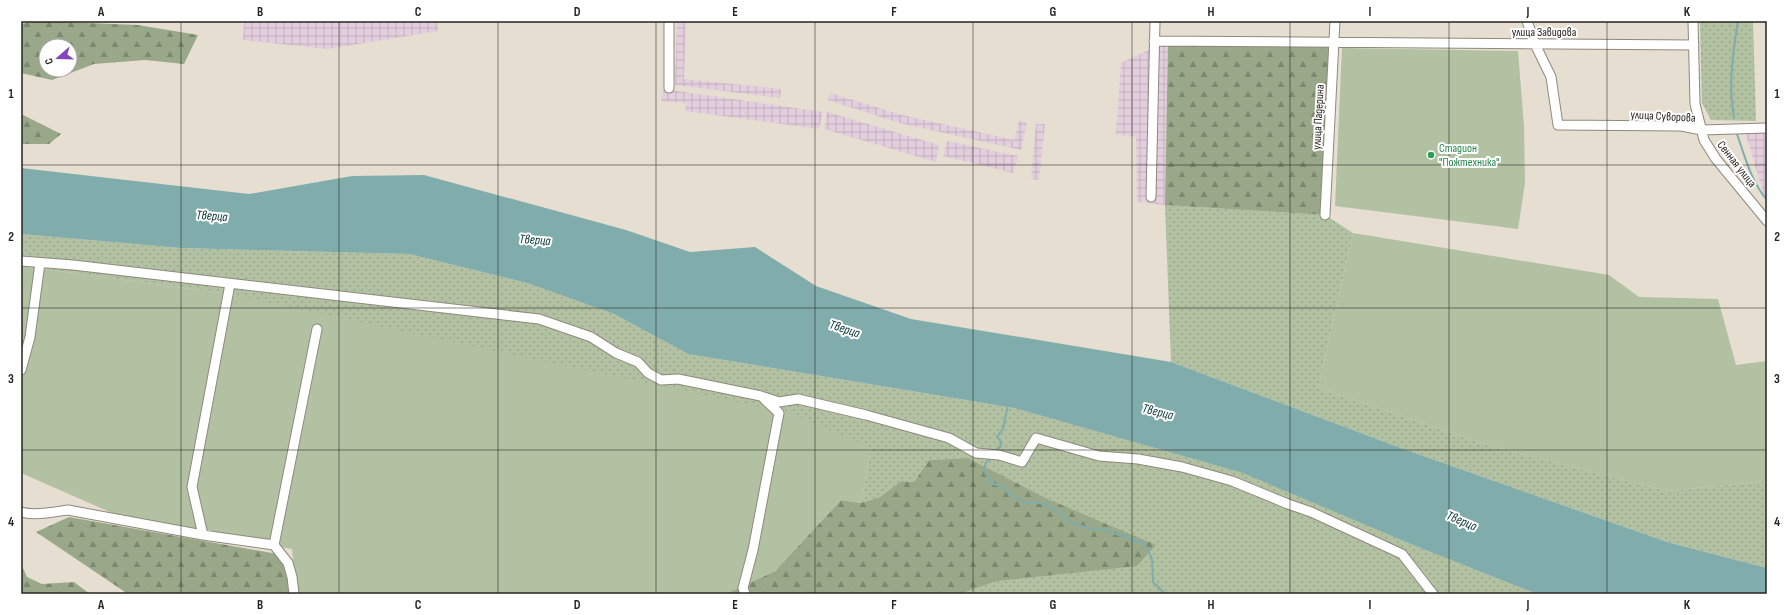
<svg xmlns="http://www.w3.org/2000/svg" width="1788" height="615" viewBox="0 0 1788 615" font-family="'Sofia Sans Condensed',sans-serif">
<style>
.industrial{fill:url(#industrial-grid)}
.grass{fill:url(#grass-dots)}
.forest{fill:url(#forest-firs);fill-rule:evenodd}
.garden{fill:#b1c1a1}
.water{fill:#80adac}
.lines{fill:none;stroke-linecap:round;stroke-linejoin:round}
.stream{stroke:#80adac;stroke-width:2}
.minor-casing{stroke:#91887d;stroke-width:11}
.minor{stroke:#fff;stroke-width:9}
.grid{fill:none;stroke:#27241f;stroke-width:1;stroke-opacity:0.55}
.leisure-dot{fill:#2e9e5b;stroke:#fff;stroke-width:1.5}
.labels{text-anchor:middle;stroke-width:4;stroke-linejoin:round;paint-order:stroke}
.street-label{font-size:12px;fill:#27241f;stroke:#fff}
.leisure-label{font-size:12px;fill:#27864d;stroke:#fff;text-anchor:start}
.water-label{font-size:13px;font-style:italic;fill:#053334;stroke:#fff}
.neatline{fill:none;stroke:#27241f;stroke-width:1.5}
.grid-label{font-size:13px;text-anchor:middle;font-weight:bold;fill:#27241f}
</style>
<defs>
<pattern id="industrial-grid" width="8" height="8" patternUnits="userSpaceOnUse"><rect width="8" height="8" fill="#e3cedd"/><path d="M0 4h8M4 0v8" fill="none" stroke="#c3b1bd"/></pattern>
<pattern id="grass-dots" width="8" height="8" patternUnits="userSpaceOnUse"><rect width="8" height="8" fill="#b1c1a1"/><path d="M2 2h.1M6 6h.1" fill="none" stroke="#98a68a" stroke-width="1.8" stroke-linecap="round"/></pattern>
<pattern id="forest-firs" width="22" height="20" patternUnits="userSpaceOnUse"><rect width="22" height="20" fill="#98a888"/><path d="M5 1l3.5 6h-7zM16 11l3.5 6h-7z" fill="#7c896f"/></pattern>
</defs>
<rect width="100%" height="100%" fill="#e7ded2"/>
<path class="industrial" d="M244 21H438V31L328 49 243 40Z
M677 21H686L684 79 781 89 780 98 675 85Z
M1168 41 1165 205 1137 202 1136 137 1116 134 1121 63Z
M663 89 823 112 819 129 685 111 686 103 661 101Z
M830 93 902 115 1014 140 1019 121 1027 122 1021 150 899 123 828 100Z
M827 112 939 145 936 162 824 129Z
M1036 124H1045L1039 180 1031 179Z
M1745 131H1767V206Z
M947 141 1018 156 1013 173 943 156Z"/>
<path class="grass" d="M1700 21H1753L1756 121 1711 120 1702 103Z
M1165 205 1325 215 1353 233 1318 388 1491 446 1668 491 1767 481V568L1667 542 1398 447 1171 362Z
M21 234 180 248 409 254 527 283 614 314 688 354 1014 408 1244 473 1413 545 1537 594H960L997 581 1050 500 968 458 929 460 914 482 901 481 880 497 861 503 871 448 229 294 21 266Z"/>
<path class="forest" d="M36 21 138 25 198 35 184 64 145 60 94 64 52 80 21 73V24ZM46 46H70V70H46Z
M1168 41 1335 43 1325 215 1165 205Z
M21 114 61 134 49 144H21Z
M968 458 1050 500 1156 545 1137 566 997 581 960 594H725L775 571 841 500 861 503 880 497 901 481 914 482 929 460Z
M69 517 283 555 290 594H128L36 532Z
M21 564 27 577 42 584 74 582 90 594H21Z"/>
<path class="garden" d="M1342 48 1518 51 1524 126 1525 183 1518 229 1335 206Z
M1353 233 1609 275 1639 297 1718 299 1736 365 1767 361V481L1668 491 1491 446 1318 388Z
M21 266 229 294 792 414 871 448 861 503 841 500 775 571 725 594H296L292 549 128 520 21 473Z"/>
<path class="water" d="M21 168 249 194 352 176 424 175 626 230 690 252 755 247 816 286 911 319 1171 362 1398 447 1667 542 1767 568V594H1537L1413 545 1243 473 1014 408 688 354 614 314 527 283 409 254 180 248 21 234Z"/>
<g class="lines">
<path class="stream" d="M1734 117C1728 86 1733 52 1738 21
M1737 134C1745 157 1751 181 1767 200
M995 451 1001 446 1000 440 997 437 1003 429 1008 405
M991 457 985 464V472L988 478 993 484 1002 486 1009 494 1027 503H1042L1055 510 1072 523 1088 528 1105 530 1145 544 1152 559 1153 582 1165 594"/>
<g class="minor-casing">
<path id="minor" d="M1527 21 1535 44 1551 77 1558 125 1681 126 1702 130 1767 128
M1693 21 1695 104 1704 140 1716 159 1767 221
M1154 41 1694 45
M669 88V21
M1151 197 1155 21
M1325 215 1335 21
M21 261 73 265 539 319 591 337 616 353 638 362 648 373 661 380 678 379 761 396 779 413 753 550 743 588 745 594
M21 370 30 337 40 263
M764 397 779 402 798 399 866 415 949 438 976 453 999 455 1022 462 1036 438 1099 456 1138 459 1182 467 1232 481 1288 504 1311 512 1402 554 1433 594
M21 512C35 516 53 512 68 510L203 535 274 545
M203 535 192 487 230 284
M294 594 292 577 288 563 274 545 317 329"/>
</g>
<use href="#minor" class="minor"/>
</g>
<path class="grid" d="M181 21V594M339 21V594M498 21V594M656 21V594M815 21V594M973 21V594M1132 21V594M1290 21V594M1449 21V594M1607 21V594M21 165H1767M21 308H1767M21 450H1767"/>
<circle class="leisure-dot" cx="1431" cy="155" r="4"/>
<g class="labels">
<g class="street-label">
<text x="1544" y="36">улица Завидова</text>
<text transform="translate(1663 116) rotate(3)" y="4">улица Суворова</text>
<text transform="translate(1318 117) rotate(-87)" y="4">улица Падерина</text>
<text transform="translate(1737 164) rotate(52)" y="4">Сенная улица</text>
</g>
<g class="leisure-label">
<text x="1439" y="152">Стадион<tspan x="1439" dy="14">"Пожтехника"</tspan></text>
</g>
<g class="water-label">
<text transform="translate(212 215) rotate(4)" y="5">Тверца</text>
<text transform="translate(535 239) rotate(4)" y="5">Тверца</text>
<text transform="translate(845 328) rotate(18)" y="5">Тверца</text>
<text transform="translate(1158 411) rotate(14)" y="5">Тверца</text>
<text transform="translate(1462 520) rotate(23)" y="5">Тверца</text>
</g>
</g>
<rect width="1788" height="615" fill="none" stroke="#ffffff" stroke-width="44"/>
<g transform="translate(58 58) rotate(250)"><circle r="19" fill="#ffffff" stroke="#a9a7a5"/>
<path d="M0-3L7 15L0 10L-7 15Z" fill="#8148be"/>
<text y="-6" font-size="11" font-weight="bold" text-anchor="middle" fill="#27241f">С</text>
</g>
<rect x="22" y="22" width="1744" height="571" class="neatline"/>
<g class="grid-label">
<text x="101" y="16">A</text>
<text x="260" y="16">B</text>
<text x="418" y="16">C</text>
<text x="577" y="16">D</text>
<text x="735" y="16">E</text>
<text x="894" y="16">F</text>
<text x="1053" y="16">G</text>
<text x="1211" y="16">H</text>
<text x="1370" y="16">I</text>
<text x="1528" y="16">J</text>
<text x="1687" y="16">K</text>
<text x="11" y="98">1</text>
<text x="1777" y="98">1</text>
<text x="11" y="241">2</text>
<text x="1777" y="241">2</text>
<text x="11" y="383">3</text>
<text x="1777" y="383">3</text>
<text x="11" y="526">4</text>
<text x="1777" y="526">4</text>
<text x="101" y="609">A</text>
<text x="260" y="609">B</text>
<text x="418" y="609">C</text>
<text x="577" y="609">D</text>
<text x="735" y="609">E</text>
<text x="894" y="609">F</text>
<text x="1053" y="609">G</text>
<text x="1211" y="609">H</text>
<text x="1370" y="609">I</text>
<text x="1528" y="609">J</text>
<text x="1687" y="609">K</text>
</g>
</svg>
